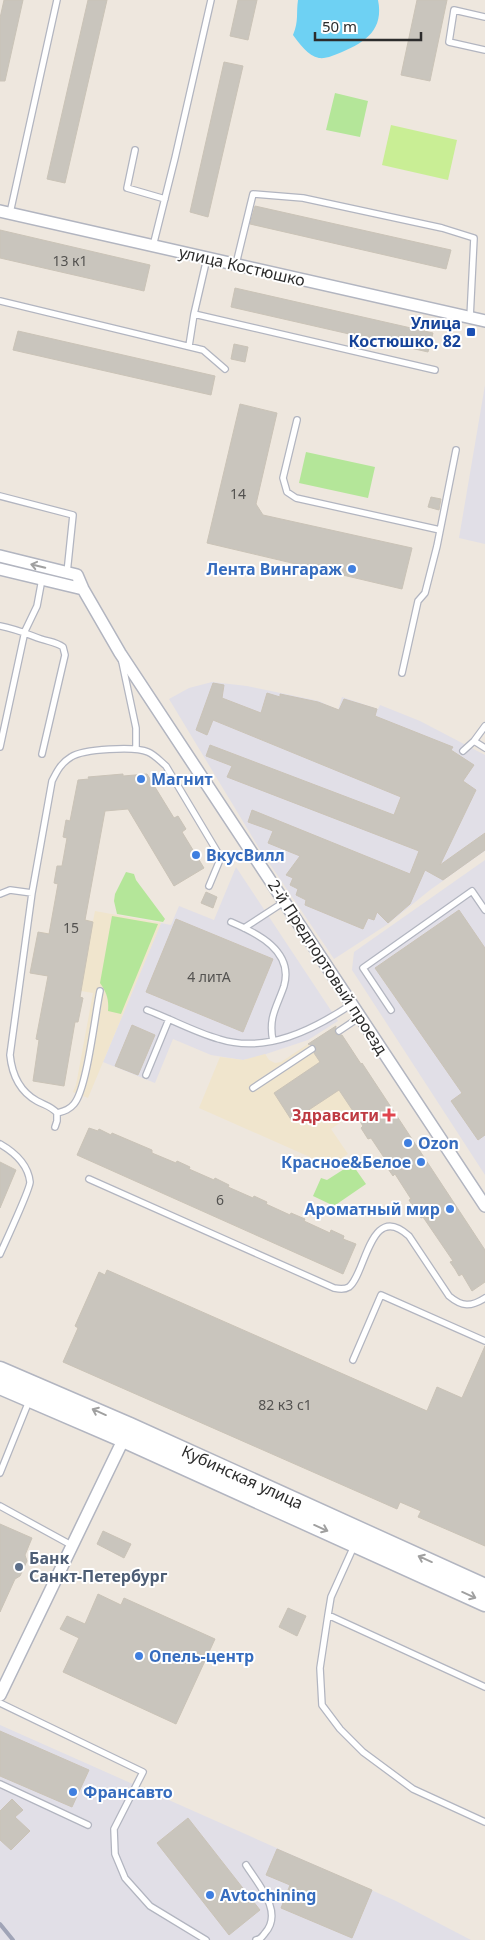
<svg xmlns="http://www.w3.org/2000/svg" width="485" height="1940" viewBox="0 0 485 1940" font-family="'Noto Sans',sans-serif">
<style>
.industrial{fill:#e1dfe7}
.education{fill:#f0e5cd}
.green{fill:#b4e699}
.pitch{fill:#c9ee95}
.water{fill:#6ed1f3}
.building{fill:#c9c5bd;stroke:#cac3b7}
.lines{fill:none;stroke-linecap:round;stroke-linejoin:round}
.lane-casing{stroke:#b2b5c0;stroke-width:8}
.street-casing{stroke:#b2b5c0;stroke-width:14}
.secondary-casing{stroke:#b2b5c0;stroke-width:19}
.lane{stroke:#fff;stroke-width:5.5}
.street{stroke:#fff;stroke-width:11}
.secondary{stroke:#fff;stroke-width:16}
.rail{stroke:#a0a4b7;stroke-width:4}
.oneway{stroke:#a0a0a0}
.transit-dot{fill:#1a4fb4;stroke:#fff;stroke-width:2}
.shop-dot{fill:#3f7fe0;stroke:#fff;stroke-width:2}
.health-dot{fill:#e0444e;stroke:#fff;stroke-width:2}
.service-dot{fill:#5c6f8a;stroke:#fff;stroke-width:2}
.labels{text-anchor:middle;stroke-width:4;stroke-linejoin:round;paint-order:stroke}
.number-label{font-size:14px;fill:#535250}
.street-label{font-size:16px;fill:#2c2c2c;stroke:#fff}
.transit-label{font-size:16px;font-weight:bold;fill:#164399;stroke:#fff;text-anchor:end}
.shop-label{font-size:16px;font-weight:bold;fill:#366cbe;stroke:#fff;text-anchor:start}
.health-label{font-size:16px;font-weight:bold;fill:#be3a42;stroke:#fff;text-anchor:end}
.service-label{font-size:16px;font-weight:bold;fill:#4e5e75;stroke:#fff;text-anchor:start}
</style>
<rect width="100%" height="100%" fill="#eee7de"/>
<path class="industrial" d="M485 385V544L459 538Z
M212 682 247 686 319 701 338 710 342 697 378 709 380 705 420 721 485 755V851L430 890 388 924 334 959 259 848 169 699 189 688Z
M485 860V1175L352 970 354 952Z
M236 867 338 1021 308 1040 254 1058 243 1060 211 1055 173 1039 155 1083 103 1062 161 923 171 925 179 906 214 920Z
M0 1725 396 1901 471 1940H0Z"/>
<path class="education" d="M95 911 161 923 88 1098 73 1092 76 1085 93 993 81 991 82 982 30 973 38 932 49 933 53 914 93 921Z
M308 1044 354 1113 331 1129 348 1154 330 1166 199 1108 220 1057 243 1060 265 1054 269 1060 275 1063 281 1062Z"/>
<path class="green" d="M335 93 368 101 360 137 326 130Z
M306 452 375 467 368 498 299 483Z
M126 872 134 874 136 880 165 919 163 922 117 914 114 901 115 894Z
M112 916 158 924 121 1014 108 1011C109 1000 107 993 100 983Z
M352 1164 366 1184 334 1206 313 1196 321 1178 327 1180Z"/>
<path class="pitch" d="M391 125 457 140 448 180 382 165Z"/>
<path class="water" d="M298 0H378C384 29 366 42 342 52 335 55 326 59 319 58 308 56 299 43 293 35 299 21 296 13 298 0Z"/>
<path class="building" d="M4 0H23L5 81H0V18Z
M88 0H107L65 183 47 179Z
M238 0H257L248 40 230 36Z
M417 0H447L430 81 401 75Z
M224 62 243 66 208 217 190 212Z
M255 206 451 250 446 269 250 224Z
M0 230 150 265 144 291 0 258Z
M235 288 433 333 428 352 231 307Z
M18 331 215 376 211 395 13 350Z
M234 344 248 347 245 362 231 359Z
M240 404 277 413 256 504 263 515 412 548 402 589 207 543Z
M431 497 441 499 439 510 428 507Z
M213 683 224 685 222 698 261 713 267 693 280 697V694L318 702 339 710 344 699 377 709 375 716 453 747 451 750 474 765 463 781 476 790 440 865 485 833V850L443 880 425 870 410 904 388 923 377 912 374 920 368 918 363 929 305 905 306 900 296 895 298 889 290 885 293 878 286 875 300 856 268 843 273 831 248 822 252 810 410 874 419 851 227 777 232 766 206 756 210 745 394 815 401 797 213 720 207 735 196 730Z
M123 774V776L147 774 174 818 178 816 186 829 182 832 204 868 174 886 128 809 105 811 85 920 93 922 80 997 83 998 78 1022H75L64 1086 33 1081 39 1040 36 1039 48 976 30 973 38 932 49 934 58 884 54 883 57 866H62L67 838 63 837 66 820 70 821 78 780 89 779 88 777Z
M206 892 217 897 213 908 201 903Z
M459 910 485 948V1135L478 1140 451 1101 462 1093 375 968Z
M176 919 273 959 243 1032 146 992Z
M132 1025 155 1035 138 1075 115 1066Z
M336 1026 335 1033 337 1035H342L361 1064 362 1063 485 1250V1282L472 1291 462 1274 459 1276 455 1269 450 1262 453 1261 423 1217 421 1218 418 1214 409 1200 411 1199 395 1174 393 1176 384 1163 387 1162 371 1138 368 1139 361 1128 363 1126 339 1090 292 1121 274 1093 320 1062 314 1053 316 1047 308 1044Z
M89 1128 98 1131 99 1129 111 1135 112 1133 152 1150V1153L176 1163 177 1161 190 1167 189 1169 214 1180 215 1178 229 1185 228 1187 253 1198 254 1196 267 1202 266 1204 290 1215 291 1213 305 1219 304 1221 330 1233 331 1230 344 1236 343 1239 356 1244 343 1274 77 1155Z
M0 1162 16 1170 0 1208Z
M107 1270 427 1411 437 1387 462 1398 485 1346V1546L418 1517 421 1511 400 1502 397 1509 63 1362 78 1328 75 1326 99 1272 105 1275Z
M0 1524 32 1538 25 1555 27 1561 20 1576 15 1579 0 1612Z
M103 1531 131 1544 124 1558 97 1544Z
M98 1594 121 1605 124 1598 215 1639 176 1724 63 1672 79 1638 60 1629 67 1616 85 1624Z
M288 1608 306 1616 297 1636 279 1627Z
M0 1731 89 1770 72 1807 0 1776Z
M12 1799 23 1810 15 1817 30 1831 11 1850 0 1840V1811Z
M188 1818 260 1910 229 1935 157 1843Z
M277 1849 372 1890 352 1938 281 1908 290 1885 266 1875Z"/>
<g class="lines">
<g class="lane-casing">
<path id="lane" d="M485 17 454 10 449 42 485 50
M135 150 127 188 165 199
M10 213 57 0
M153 246 175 158 211 0
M236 264 253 194 303 198 442 228 474 238 470 318
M0 301 203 350 225 369
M194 314 435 370
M189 346 194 314 207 258
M297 420 283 478 287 492 296 498 440 530
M0 496 73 515 67 573
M0 626C16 629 27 634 41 639 50 642 56 642 63 647L65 655 42 754
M122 662 136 728V748
M402 673 418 601 425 593 437 546 456 450
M474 741 485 748
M0 747 25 631 37 606 42 579
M463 751 474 741 485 726
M0 894 10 890 32 893
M231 922C257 933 294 951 284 986 277 1007 268 1017 273 1041
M244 928 284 902
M147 1010C171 1019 194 1032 219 1039 266 1054 313 1030 352 1004
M391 1010 363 968 472 891 485 910
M339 1031 360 1017
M146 1075 169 1019
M253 1088 312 1049
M57 1113C64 1111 69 1110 74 1104 87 1089 95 1014 100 991
M55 1127 57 1121V1113C51 1106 44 1105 37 1101 19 1091 12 1075 10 1055L32 893 52 781C57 771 61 763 71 757 83 749 135 746 148 752 155 755 160 761 166 766L218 853 219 862 209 886
M0 1144C14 1152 28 1164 30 1182 30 1189 5 1243 0 1254
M89 1179 334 1288C339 1289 344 1290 349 1287 366 1274 370 1200 409 1236L449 1296C462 1307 471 1307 485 1298
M353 1360 381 1295 485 1341
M0 1473 29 1401
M0 1506 73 1546
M354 1546 331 1597 328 1615 485 1687
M328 1615 320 1668 322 1705 340 1729 363 1752 413 1789 485 1822
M0 1703 143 1772 114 1829 115 1854 125 1878 150 1906 206 1940
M0 1784 88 1825
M246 1865C258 1884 284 1912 265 1933 262 1937 261 1939 256 1940"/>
</g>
<g class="street-casing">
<path id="street" d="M0 211 485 321
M0 556 77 575 83 589 120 653 485 1206
M0 569 83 589
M0 1695 126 1434"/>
</g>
<g class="secondary-casing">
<g id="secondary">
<path id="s1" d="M0 1370 130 1426 485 1587"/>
<path d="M0 1386 123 1439 485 1603"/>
</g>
</g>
<use href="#lane" class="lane"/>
<use href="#street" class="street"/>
<use href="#secondary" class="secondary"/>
<path class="rail" d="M0 1924 13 1940"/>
</g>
<defs><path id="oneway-shaft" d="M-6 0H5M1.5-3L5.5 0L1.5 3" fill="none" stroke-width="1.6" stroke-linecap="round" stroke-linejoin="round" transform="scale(1.25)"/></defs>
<g class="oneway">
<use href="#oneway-shaft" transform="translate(38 566) rotate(-166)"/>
<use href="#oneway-shaft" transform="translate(99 1412) rotate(-156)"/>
<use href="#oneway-shaft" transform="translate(321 1528) rotate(24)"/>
<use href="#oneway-shaft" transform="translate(425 1559) rotate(-156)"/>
<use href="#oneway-shaft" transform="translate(469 1595) rotate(24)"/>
</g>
<rect class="transit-dot" x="466" y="327" width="10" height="10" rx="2.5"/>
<g class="shop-dot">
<circle cx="352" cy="569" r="5"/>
<circle cx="141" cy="779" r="5"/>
<circle cx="196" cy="855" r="5"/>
<circle cx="408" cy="1143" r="5"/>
<circle cx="421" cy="1162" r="5"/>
<circle cx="450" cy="1209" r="5"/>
<circle cx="139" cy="1656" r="5"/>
<circle cx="73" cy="1792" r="5"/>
<circle cx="210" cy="1895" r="5"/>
</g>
<path class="health-dot" d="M386.5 1107.5h5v5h5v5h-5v5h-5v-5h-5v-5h5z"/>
<circle class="service-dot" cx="19" cy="1567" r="5"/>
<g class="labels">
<g class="number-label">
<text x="70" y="266">13 к1</text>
<text x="238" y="499">14</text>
<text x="71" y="933">15</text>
<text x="209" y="982">4 литА</text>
<text x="220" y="1205">6</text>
<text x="285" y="1410">82 к3 с1</text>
</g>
<g class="street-label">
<text transform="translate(242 266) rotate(13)" y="6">улица Костюшко</text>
<text transform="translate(328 967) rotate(57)" y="6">2-й Предпортовый проезд</text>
<text dy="6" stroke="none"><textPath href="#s1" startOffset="265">Кубинская улица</textPath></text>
</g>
<g class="transit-label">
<text x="461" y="329">Улица<tspan x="461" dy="18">Костюшко, 82</tspan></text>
</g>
<g class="shop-label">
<text x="342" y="575" text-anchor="end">Лента Вингараж</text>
<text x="151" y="785">Магнит</text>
<text x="206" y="861">ВкусВилл</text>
<text x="418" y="1149">Ozon</text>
<text x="411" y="1168" text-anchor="end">Красное&amp;Белое</text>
<text x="440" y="1215" text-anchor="end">Ароматный мир</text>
<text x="149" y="1662">Опель-центр</text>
<text x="83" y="1798">Франсавто</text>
<text x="220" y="1901">Avtochining</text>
</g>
<g class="health-label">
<text x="379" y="1121">Здравсити</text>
</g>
<g class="service-label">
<text x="29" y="1564">Банк<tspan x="29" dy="18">Санкт-Петербург</tspan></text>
</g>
</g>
<path d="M315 32v8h106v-8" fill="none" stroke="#2c2c2c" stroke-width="2.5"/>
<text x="322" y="32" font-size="15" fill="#2c2c2c" stroke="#ffffff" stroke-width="4" paint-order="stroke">50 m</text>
</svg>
